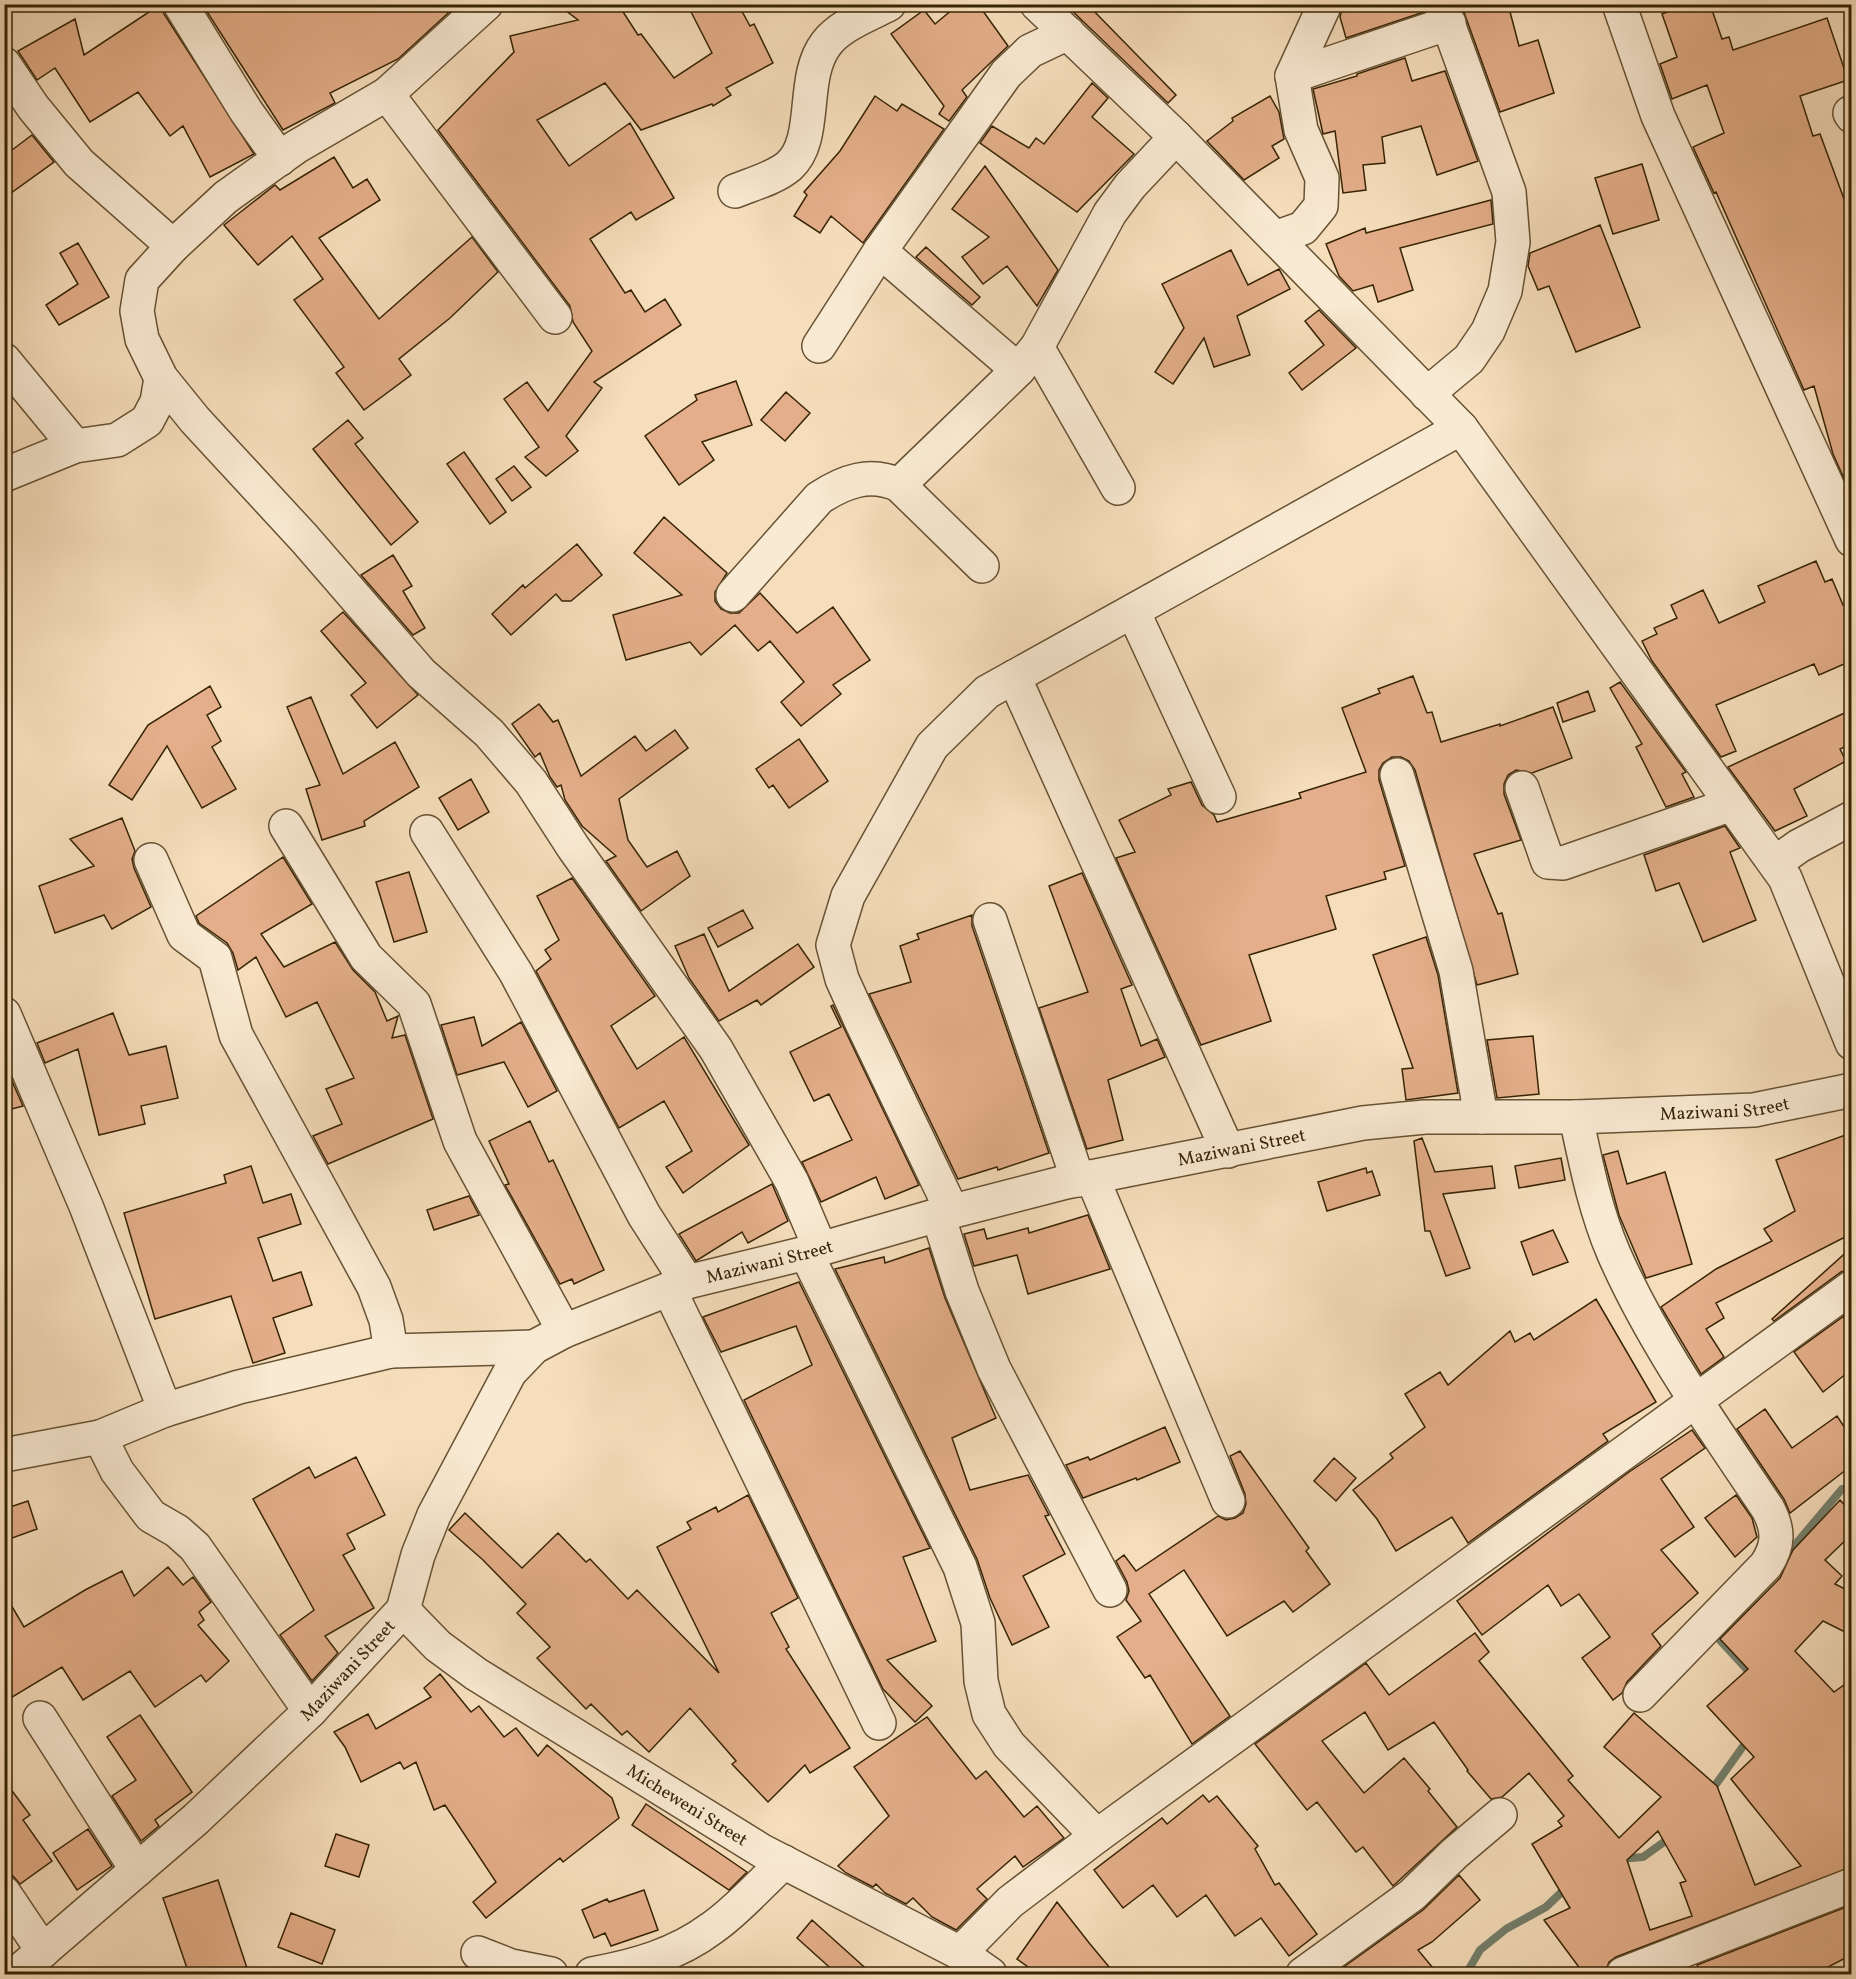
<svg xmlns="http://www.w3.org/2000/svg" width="1856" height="1979" viewBox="0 0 1856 1979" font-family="Vollkorn,serif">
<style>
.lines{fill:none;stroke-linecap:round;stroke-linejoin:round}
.stream{stroke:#747f6c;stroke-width:8}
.building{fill:#e3ae89;stroke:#372405;stroke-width:1.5;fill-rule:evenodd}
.minor-casing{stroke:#675233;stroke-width:36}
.minor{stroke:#f9ead3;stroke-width:33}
.labels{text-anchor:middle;stroke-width:4.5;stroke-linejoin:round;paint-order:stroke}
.street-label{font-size:18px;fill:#372405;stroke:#f9ead3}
</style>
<rect width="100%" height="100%" fill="#f6debc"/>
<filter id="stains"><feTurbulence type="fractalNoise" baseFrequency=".00333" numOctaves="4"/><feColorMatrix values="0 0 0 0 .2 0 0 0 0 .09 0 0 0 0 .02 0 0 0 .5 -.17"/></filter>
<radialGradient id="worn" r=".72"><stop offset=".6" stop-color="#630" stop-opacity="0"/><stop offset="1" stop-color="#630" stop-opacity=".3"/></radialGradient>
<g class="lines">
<path class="stream" d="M1784 1558 1842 1489 1852 1488
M1724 1630 1718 1638 1753 1676
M1709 1794 1749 1738
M1619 1859 1643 1857 1671 1837
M1466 1974 1480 1950 1506 1929 1546 1907 1568 1886"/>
</g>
<path class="building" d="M161 4 164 14 254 154 210 177 183 126 170 136 138 92 90 122 55 68 37 80 18 51 75 19 84 55Z
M202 4H458L398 59 330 93 335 103 283 130Z
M557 4H618L638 35 641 34 674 78 712 53 687 4H738L750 26 754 24 773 63 726 88 731 95 713 106 712 104 641 130 605 83 537 120 569 166 630 123 674 198 636 220 631 212 590 239 625 293 631 290 645 312 665 299 681 325 594 382 602 388 566 436 578 451 546 476 525 457 539 447 504 399 527 382 548 411 592 351 573 322 570 306 438 130 514 52 510 36 578 20Z
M959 4H978L1008 46 962 90 967 97 949 121 939 114 944 106 891 34 924 10 935 24Z
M1065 4H1087L1176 95 1168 103Z
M1343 4H1423L1424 12 1346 38 1340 17Z
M1461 4H1508L1519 46 1538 40 1554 93 1500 112Z
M1688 4H1710L1722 39 1729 37 1733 50 1827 18 1848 80 1800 96 1813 136 1820 134 1851 218V494L1833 454 1814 386 1804 390 1716 192 1714 193 1693 147 1724 133 1707 85 1672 99 1660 64 1677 57 1662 14Z
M1405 58 1412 81 1445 71 1478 161 1437 175 1421 126 1382 137 1385 163 1363 165 1366 190 1343 193 1335 131 1323 134 1313 89 1357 76V74Z
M1092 83 1108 98 1092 117 1134 154 1077 212 980 143 992 126 1029 148 1036 138 1044 144Z
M875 96 897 111 902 104 944 129 863 243 831 216 820 233 794 216 807 195 804 192 840 151Z
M1270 96 1279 112 1284 139 1272 146 1279 158 1244 180 1207 141 1233 121 1232 118Z
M32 135 54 162 4 198V156Z
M334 157 353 188 367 179 380 200 319 238 379 319 472 237 498 272 450 318 399 359 411 375 364 410 336 373 344 367 294 300 323 279 292 236 258 265 224 225 275 185 280 190Z
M1642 164 1659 220 1613 234 1595 178Z
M985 166 1058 270 1037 306 1007 266 983 284 962 257 989 237 952 209Z
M1491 200 1493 224 1400 248 1413 290 1378 302 1373 285 1353 291 1339 276 1326 244 1365 228 1366 233Z
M1600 225 1640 327 1576 352 1549 286 1538 290 1528 266 1530 253Z
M78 243 109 297 59 325 46 305 78 284 60 253Z
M926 247 980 297 972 305 916 257Z
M1231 250 1248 285 1279 269 1290 289 1237 316 1250 355 1214 367 1204 338 1173 384 1155 372 1184 328 1162 284Z
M1319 310 1356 348 1302 390 1289 373 1324 345 1305 321Z
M736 381 752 425 702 442 714 460 679 485 645 436 697 400 695 395Z
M786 392 810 413 785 441 761 420Z
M348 420 363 438 355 444 418 522 391 545 313 449Z
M464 452 506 512 490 524 447 464Z
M514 466 531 487 512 501 496 479Z
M664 517 727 573 715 592V601L721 609 730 613H739L760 593 797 633 833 607 870 660 833 685 841 694 801 726 781 702 804 682 770 641 758 651 735 625 701 655 690 642 626 660 613 615 682 595 634 553Z
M577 544 602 575 571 601H562L556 594 511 635 492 614 523 585 525 588Z
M393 555 412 586 403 591 425 628 413 635 361 575Z
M1816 561 1825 582 1832 579 1843 605 1851 601V661L1819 675 1814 664 1716 705 1736 751 1721 757 1652 661 1642 641 1657 634 1654 628 1677 618 1671 605 1703 590 1719 623 1765 602 1758 586Z
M343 612 418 695 377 728 351 695 366 683 321 631Z
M1413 676 1427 713 1432 712 1441 742 1500 724V726L1553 707 1572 758 1532 773 1516 770 1508 775 1504 784V794L1521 840 1474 854 1498 914 1502 913 1518 974 1477 985 1415 770 1409 761 1401 757H1392L1383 763 1379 770V780L1405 866 1384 872 1386 879 1326 896 1336 929 1249 955 1271 1021 1201 1045 1116 858 1135 852 1119 820 1171 795 1168 789 1191 782 1202 805 1214 815 1217 822 1301 798 1299 793 1366 772 1342 708 1380 693 1378 689Z
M1620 682 1686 772 1682 774 1694 797 1666 807 1636 747 1642 744 1610 688Z
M210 686 221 707 207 715 221 741 212 747 236 789 202 808 167 746 132 800 109 785 148 725Z
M1588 691 1595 711 1563 722 1557 703Z
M311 697 343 774 395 742 419 787 364 821 365 826 322 840 306 789 320 785 287 707Z
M539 704 553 722 558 720 581 776 635 736 646 751 675 730 688 748 619 799 628 840 647 867 677 851 690 876 641 911 606 861 616 856 582 826 565 800 561 785 557 787 550 777 540 753 535 757 512 724Z
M1851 710V744L1840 749 1846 761 1794 789 1807 816 1775 831 1728 767Z
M799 739 828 781 789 808 773 785 769 788 756 769Z
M471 779 489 812 458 830 439 798Z
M122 818 135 851 132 859 134 868 151 907 112 929 104 915 55 933 39 886 94 866 70 839Z
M1725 826 1740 848 1730 852 1756 920 1703 942 1679 883 1656 891 1644 855Z
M283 857 312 904 261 934 284 967 335 942 353 970 375 992 387 1021 398 1016 392 1038 405 1035 433 1119 328 1164 313 1136 342 1124 326 1089 354 1078 317 1002 286 1017 256 957 238 970 233 953 227 943 199 923 196 916Z
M409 872 427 932 394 942 376 882Z
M1082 873 1132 985 1121 989 1141 1046 1157 1039 1165 1057 1108 1080 1123 1140 1087 1149 1039 1008 1088 992 1049 886Z
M572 878 655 996 611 1026 637 1069 684 1037 749 1145 683 1193 666 1167 692 1151 664 1101 619 1128 536 971 551 959 545 950 559 940 537 896Z
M743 910 753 928 718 947 708 928Z
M972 915V926L1049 1153 998 1170 997 1167 958 1179 869 994 911 982 900 946 919 939 917 934Z
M704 934 729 991 798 944 814 967 761 1005 757 1000 719 1021 689 978 675 946Z
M1426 937 1438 975 1458 1093 1406 1100 1402 1069 1413 1068 1373 955Z
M833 1005 919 1185 885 1199 876 1177 821 1202 802 1162 852 1140 829 1094 814 1101 790 1052 841 1027 831 1006Z
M113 1013 129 1055 166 1046 178 1098 141 1106 145 1124 99 1135 78 1049 45 1063 37 1043Z
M474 1017 482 1046 521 1022 557 1091 528 1107 504 1062 457 1075 441 1025Z
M1533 1036 1539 1094 1497 1098 1487 1040Z
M4 1063 23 1106 4 1111Z
M530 1121 549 1162 553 1160 604 1270 574 1284 572 1279 560 1284 505 1185 509 1184 489 1141Z
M1851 1133V1234L1716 1303 1724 1318 1706 1329 1724 1357 1701 1374 1661 1307 1716 1269 1772 1241 1764 1229 1795 1211 1776 1160Z
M1422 1138 1435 1172 1492 1166 1495 1188 1443 1194 1470 1268 1446 1276 1430 1231H1425L1414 1141Z
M1618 1151 1627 1184 1665 1172 1692 1264 1646 1278 1619 1215 1603 1155Z
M1561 1158 1565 1180 1519 1188 1515 1166Z
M251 1166 263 1203 291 1194 301 1224 258 1238 273 1281 301 1272 312 1305 273 1318 285 1353 253 1363 231 1296 155 1319 124 1213 226 1183 224 1175Z
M1366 1168 1367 1173 1372 1171 1380 1195 1327 1211 1318 1182Z
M772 1184 788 1221 748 1243 742 1232 696 1261 679 1234Z
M469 1196 479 1215 434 1230 427 1210Z
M1088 1215 1110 1269 1028 1294 1017 1255 974 1266 964 1234 984 1229 987 1239 1028 1228 1029 1233Z
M1553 1230 1568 1262 1533 1275 1521 1242Z
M929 1248 945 1298 996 1418 952 1438 970 1490 1028 1475 1049 1515 1045 1516 1065 1554 1023 1576 1049 1627 1012 1645 990 1598 977 1559 835 1269 884 1257 885 1263Z
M1851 1248V1269L1841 1272 1774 1321 1772 1319Z
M799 1282 930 1548 903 1557 936 1641 887 1660 932 1706 915 1722 883 1689 744 1400 812 1365 796 1326 721 1352 703 1317Z
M1596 1299 1656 1402 1603 1434 1608 1441 1468 1543 1452 1517 1396 1551 1377 1519 1353 1490 1393 1458 1390 1454 1425 1427 1405 1394 1440 1372 1448 1385 1510 1331 1515 1342 1530 1333 1534 1340Z
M1851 1311V1370L1823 1392 1794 1352Z
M1765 1409 1792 1448 1837 1416 1851 1437V1466L1790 1513 1784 1499 1737 1429Z
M1165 1427 1180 1462 1137 1480 1136 1478 1083 1498 1066 1465 1088 1457 1090 1460Z
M1692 1430 1705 1448 1661 1479 1694 1527 1661 1550 1698 1593 1652 1634 1661 1646 1627 1682 1622 1693 1613 1700 1582 1658 1610 1637 1579 1594 1561 1606 1548 1585 1482 1635 1457 1601 1629 1472Z
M1240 1451 1309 1548 1306 1551 1330 1584 1293 1612 1284 1601 1227 1636 1184 1570 1149 1594 1230 1716 1192 1744 1150 1675 1145 1678 1117 1637 1141 1621 1126 1600 1129 1591 1127 1582 1116 1561 1124 1555 1136 1571 1218 1516 1226 1520 1235 1518 1243 1513 1246 1504 1245 1494 1230 1456Z
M356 1457 385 1515 347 1534 355 1549 343 1555 374 1608 325 1636 338 1653 312 1681 280 1635 314 1610 253 1499 309 1467 315 1478Z
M1334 1458 1356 1478 1336 1501 1314 1481Z
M748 1495 798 1598 771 1613 789 1647 786 1649 850 1748 810 1773 805 1765 768 1802 732 1764 736 1761 690 1708 649 1752 627 1731 622 1735 591 1704 586 1709 537 1658 550 1647 517 1613 526 1604 483 1560 449 1530 465 1513 522 1568 558 1533 586 1562 590 1559 628 1599 637 1590 719 1673 657 1547 691 1529 687 1522 716 1507 718 1512Z
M1736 1495 1752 1518 1757 1537 1735 1557 1705 1518Z
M1840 1500 1851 1512V1535L1825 1560 1842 1576 1835 1584 1851 1592V1635L1823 1621 1795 1651 1834 1692 1851 1680V1867L1616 1957 1609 1962 1605 1973 1601 1974H1584L1544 1920 1570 1908 1532 1844 1562 1826 1558 1821 1564 1816 1529 1773 1502 1797 1491 1799 1467 1771 1468 1770 1434 1722 1388 1750 1365 1712 1322 1741 1364 1793 1404 1758 1430 1789 1428 1791 1457 1827 1393 1886 1363 1847 1356 1852 1317 1802 1307 1810 1255 1744 1366 1663 1389 1695 1475 1633 1489 1652 1479 1661 1573 1776 1568 1780 1619 1838 1661 1797 1604 1747 1634 1713 1717 1786 1755 1885 1801 1866 1731 1779 1754 1757 1707 1706 1748 1669 1720 1639 1780 1578 1793 1550ZM1658 1831 1686 1881 1680 1883 1692 1916 1650 1930 1627 1860Z
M28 1501 37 1529 4 1541V1509Z
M168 1567 183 1585 193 1577 211 1602 199 1612 204 1620 198 1625 229 1661 206 1682 201 1675 155 1707 130 1671 83 1700 62 1667 4 1702V1593L24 1627 85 1590 122 1571 134 1596Z
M440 1674 471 1712 479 1706 504 1737 516 1728 538 1756 547 1745 612 1798 619 1818 563 1862 560 1858 486 1918 473 1902 496 1882 445 1805 434 1810 416 1762 404 1769 400 1762 361 1782 345 1747 334 1732 368 1714 376 1729 431 1697 424 1688Z
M140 1715 192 1792 155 1820 159 1826 141 1841 112 1796 136 1780 107 1737Z
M927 1717 976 1779 986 1771 1024 1817 1037 1806 1064 1838 1023 1867 1015 1856 977 1889 987 1899 956 1930 932 1917 913 1898 906 1904 885 1893 876 1884 873 1887 846 1873 838 1866 889 1816 854 1767Z
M4 1780 30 1815 23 1820 52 1861 20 1884 13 1876 4 1875Z
M1203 1795 1209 1802 1217 1796 1258 1846 1255 1849 1275 1885 1279 1883 1317 1934 1289 1956 1261 1918 1235 1936 1206 1895 1177 1917 1153 1885 1123 1908 1094 1870 1162 1818 1167 1824Z
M646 1804 712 1848 747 1872 729 1890 632 1825Z
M88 1829 112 1866 77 1890 53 1853Z
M336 1834 369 1845 359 1877 325 1866Z
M1459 1875 1480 1900 1432 1942 1418 1950 1438 1974H1334L1423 1910Z
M218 1880 232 1923 249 1974H189L163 1898Z
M644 1890 658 1930 611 1946 605 1933 594 1938 582 1910 607 1899 609 1902Z
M1057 1902 1090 1944 1115 1974H1038L1017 1959Z
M1846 1907 1851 1918V1955L1828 1967 1832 1974H1701L1697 1965Z
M291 1913 335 1930 322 1964 278 1947Z
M812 1920 872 1974H837L797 1938Z"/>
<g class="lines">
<g class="minor-casing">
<g id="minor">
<path d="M180 4 246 111 280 159"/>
<path d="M486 4 387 94 296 147 226 197 173 246 142 280 137 311 142 339 161 378 195 420 304 538 421 673 489 733 531 782 573 847 716 1049 792 1182 820 1248"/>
<path d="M1037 4 1176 137 1461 428 1785 878 1852 1043"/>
<path d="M1619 4 1658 116 1852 540"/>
<path d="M4 64 33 107 79 163 173 246"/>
<path d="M1292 76 1449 23"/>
<path d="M387 94 555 317"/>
<path d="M1850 113 1852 116"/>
<path d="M735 191C752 184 775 178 789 166 819 139 800 78 826 44 840 25 869 15 889 4"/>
<path d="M1275 238 1303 228 1321 206 1322 178 1301 130 1292 76 1325 4"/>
<path d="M880 251 1018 370"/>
<path d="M819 346 880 251 1006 74 1030 51 1068 33"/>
<path d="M1037 347 1118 488"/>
<path d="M4 360 75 446"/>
<path d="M1427 394 1469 359 1488 331 1505 291 1513 242 1509 192 1441 4"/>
<path d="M4 475 75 446 117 440 147 421 157 402 161 378"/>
<path d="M899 485 1018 370 1037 347 1110 213 1130 186 1176 137"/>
<path d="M733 595 819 498C845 481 870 472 899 485L982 566"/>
<path d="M1133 611 1219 797"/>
<path d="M1014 677 1228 1151"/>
<path d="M1397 775 1456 971 1481 1117"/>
<path d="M1522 788 1548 862 1563 863 1732 804"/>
<path d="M286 826 366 957 414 1004 460 1141 564 1331"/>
<path d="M427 832 516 973 644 1215 687 1282"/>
<path d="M151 860 184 935 215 958 236 1035 374 1287 386 1320 391 1351"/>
<path d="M1775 863 1799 846 1852 818"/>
<path d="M990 920 1078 1180"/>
<path d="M4 1014 86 1206 165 1410"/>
<path d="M1576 1117C1586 1164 1595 1210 1614 1254 1653 1343 1714 1428 1768 1509 1779 1530 1779 1545 1766 1565L1640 1695"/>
<path d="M1092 1177 1228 1501"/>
<path d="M952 1211 861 1021 842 979 833 945 848 896 932 746 987 692 1461 428"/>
<path d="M938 1215 962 1291 994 1369 1110 1590"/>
<path d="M806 1253 960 1567 978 1623 981 1681 989 1714 1009 1745 1097 1836"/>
<path d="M669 1289 879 1723"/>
<path d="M100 1437 117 1471 151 1516 177 1531 195 1547 310 1711"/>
<path d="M4 1455 100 1437 165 1410 239 1387 391 1351 534 1347"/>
<path id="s1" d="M403 1610 438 1646 476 1674 762 1851 960 1953 990 1974"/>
<path d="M40 1718 137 1870"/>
<path d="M4 1893 43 1951"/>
<path d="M478 1953 511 1966 551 1974"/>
<path d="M960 1953 1010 1902 1097 1836 1852 1287"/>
<path id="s2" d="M16 1974 196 1819 310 1711 403 1610 418 1555 434 1515 510 1372 534 1347 564 1331 687 1282 806 1253 938 1215 1066 1182 1363 1123 1425 1117H1576L1754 1110 1852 1090"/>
<path d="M592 1974C635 1966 676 1955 712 1928 738 1910 760 1884 784 1862"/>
<path d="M1303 1974 1412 1895 1454 1854 1500 1815"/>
<path d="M1623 1974 1852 1885"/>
</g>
</g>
<use href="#minor" class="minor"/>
</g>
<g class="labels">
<g class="street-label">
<text dy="6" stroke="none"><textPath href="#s2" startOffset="2052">Maziwani Street</textPath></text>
<text dy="6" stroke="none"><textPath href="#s2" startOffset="1566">Maziwani Street</textPath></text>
<text dy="6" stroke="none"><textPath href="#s2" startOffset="1080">Maziwani Street</textPath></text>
<text dy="6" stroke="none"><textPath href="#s2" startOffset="450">Maziwani Street</textPath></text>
<text dy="6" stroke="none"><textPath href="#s1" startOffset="346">Micheweni Street</textPath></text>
</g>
</g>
<rect width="1856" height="1979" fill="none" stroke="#f6debc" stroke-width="24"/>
<rect x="6" y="6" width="1844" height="1967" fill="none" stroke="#372405" stroke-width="3"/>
<rect x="12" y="12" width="1832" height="1955" fill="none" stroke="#372405" stroke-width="1.5"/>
<rect width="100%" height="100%" filter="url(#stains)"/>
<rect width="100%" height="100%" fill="url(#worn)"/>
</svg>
